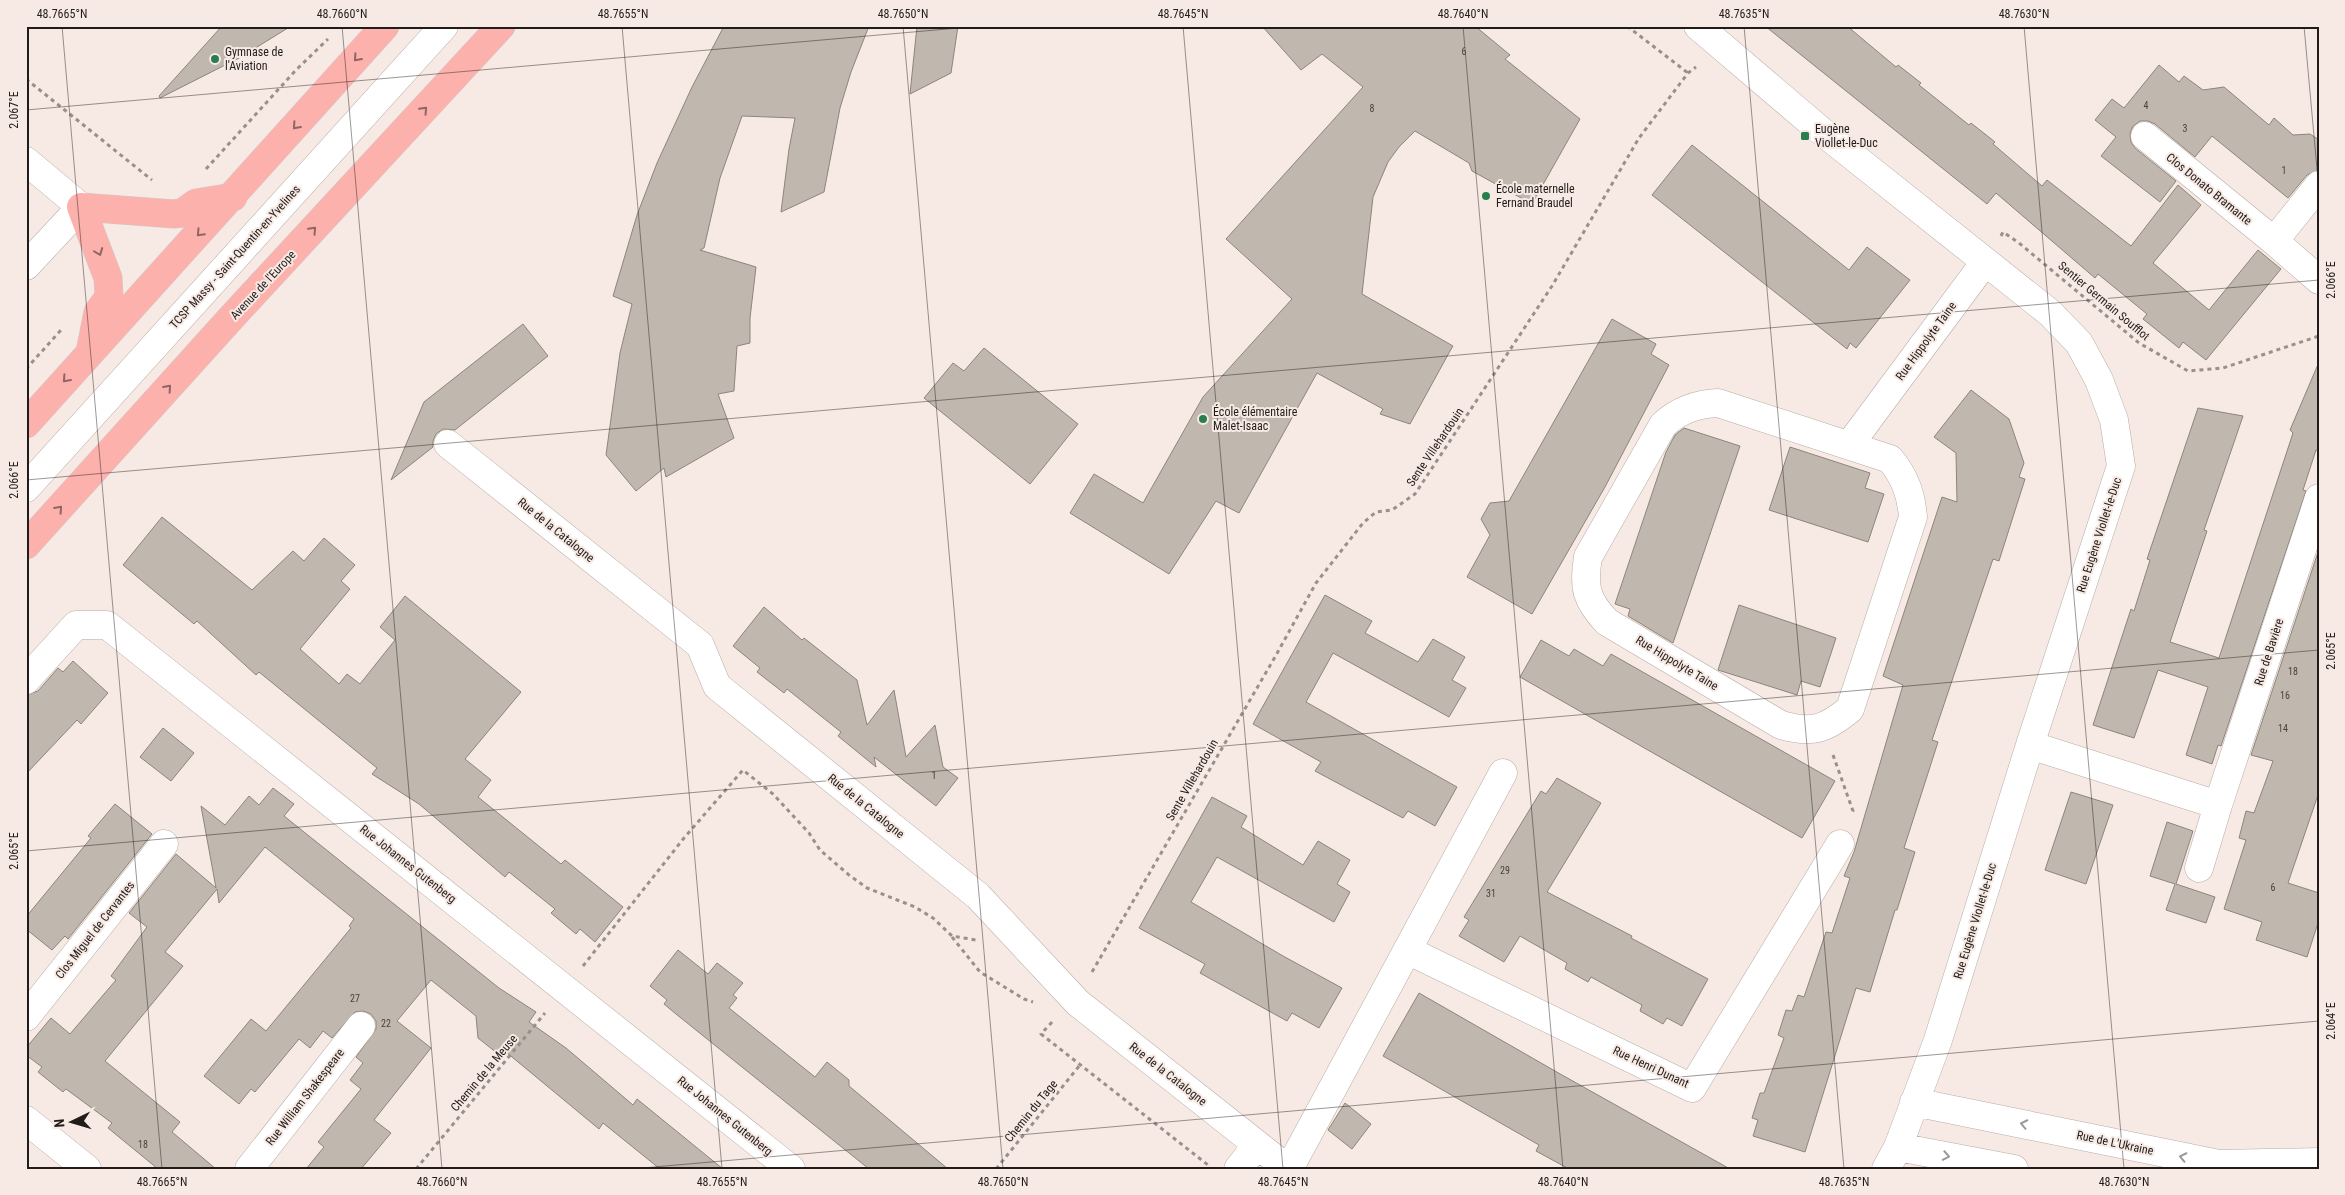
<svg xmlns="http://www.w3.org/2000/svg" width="2345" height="1195" viewBox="0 0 2345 1195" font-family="'Roboto Condensed',sans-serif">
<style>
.building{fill:#c0b7ae;stroke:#8d857c}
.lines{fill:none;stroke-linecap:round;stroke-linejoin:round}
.minor-casing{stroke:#b8aca6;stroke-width:29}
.major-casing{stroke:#cecdcd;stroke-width:29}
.path{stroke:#998f8b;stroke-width:3;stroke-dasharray:4 4;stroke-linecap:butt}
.minor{stroke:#fff;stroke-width:28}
.major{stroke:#fdb1ac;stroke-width:28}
.oneway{stroke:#8f6663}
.oneway2{stroke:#9b9998}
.ticks{fill:none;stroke:#211c1a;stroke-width:1;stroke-opacity:0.45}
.poi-dot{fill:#297e50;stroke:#f7eae4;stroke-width:2}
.labels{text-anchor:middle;stroke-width:4;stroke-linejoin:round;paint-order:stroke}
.number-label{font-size:10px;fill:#49433f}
.poi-label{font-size:12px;fill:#211c1a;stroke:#f7eae4;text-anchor:start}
.street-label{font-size:12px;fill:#211c1a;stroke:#f7eae4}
.neatline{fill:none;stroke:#211c1a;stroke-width:2}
.ticks-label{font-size:12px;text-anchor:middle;fill:#211c1a}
</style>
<rect width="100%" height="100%" fill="#f7eae4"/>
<path class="building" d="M222 26H291L241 57 160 98 159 96Z
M724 26H869L851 72 840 108 824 192 781 212 789 149 795 118 742 116 720 178 704 248 700 250 756 267 750 318V343L737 346 734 391 718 394 734 438 666 477 664 468 636 491 606 455 620 353 632 304 613 296 637 215 657 163 692 87Z
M917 26H958L951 73 910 94Z
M1262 26H1475L1510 55 1505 59 1580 119 1532 204 1472 171 1469 163 1415 131 1399 147 1388 162 1373 197 1362 294 1453 346 1450 351 1410 424 1380 414 1383 409 1317 373 1239 513 1216 501 1169 574 1070 513 1094 474 1143 503 1203 397 1292 299 1226 239 1363 87 1322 54 1301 70Z
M1765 26H1847L1896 67 1898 65 1921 83 1919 85 1969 125 1971 123 1995 142 1993 144 2042 186 2047 180 2131 246 2178 185 2201 205 2153 263 2209 310 2258 250 2281 269 2206 360 2183 342 2179 348 2143 319 2147 314 2098 274 2095 278 1996 193 1987 204Z
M2159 65 2179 82 2184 76 2203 90 2224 87 2269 125 2274 118 2293 135 2310 134 2319 140V170L2307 175 2288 198 2212 136 2195 157 2155 124 2148 121H2140L2133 126 2130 133 2131 142 2135 148 2176 181 2160 202 2101 156 2116 137 2095 120 2112 99 2124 108Z
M1692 145 1849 270 1867 247 1910 280 1856 348 1850 343 1847 349 1652 195Z
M1612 319 1656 344 1651 354 1669 365 1605 487 1532 614 1467 577 1490 535 1481 519 1490 503 1509 501Z
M523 324 548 356 455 430 443 429 436 434 433 441V447L391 480 424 402Z
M984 348 1078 424 1030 484 924 398 953 363 964 371Z
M2319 362V452L2316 450 2303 490 2306 491 2221 746 2218 745 2212 764 2186 755 2208 687 2158 670 2134 738 2093 725 2131 609 2134 611 2150 560 2147 559 2198 408 2243 416 2204 530 2207 531 2170 642 2219 658 2293 433 2290 430Z
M1971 390 2009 419 2024 463 2019 477 2025 479 1999 561 1993 559 1932 740 1938 742 1904 848 1915 852 1897 910H1895L1870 992 1856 988 1805 1152 1753 1136 1758 1120 1752 1118 1760 1093H1764L1784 1038 1778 1035 1786 1010 1792 1011 1798 995 1804 997 1826 932 1832 933 1850 878 1844 876 1854 852 1903 685 1883 676 1942 497 1957 502 1956 453 1934 437Z
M1684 428 1740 446 1673 643 1628 616 1630 609 1615 604 1666 452 1675 435Z
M1790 447 1870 473 1865 488 1884 494 1868 542 1769 510Z
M162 517 252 590 293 551 304 561 324 538 355 565 341 581 350 589 300 649 339 684 347 674 360 684 395 640 380 627 405 596 521 692 465 759 491 780 478 797 561 864 565 860 623 907 595 942 580 929 576 934 551 913 555 909 509 872 505 877 419 804 372 774 377 768 259 672 256 675 197 621 194 624 123 565Z
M2319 549V792L2288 883 2319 893V920L2307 957 2256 940 2262 922 2224 909 2246 840 2239 838 2246 811 2254 813 2273 761 2251 755Z
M1325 595 1372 621 1365 633 1418 662 1433 639 1465 657 1452 680 1466 688 1449 717 1333 653 1306 702 1457 787 1435 826 1408 811 1403 818 1315 771 1321 762 1253 724Z
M1739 605 1836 638 1820 687 1801 681 1797 695 1718 670Z
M764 607 802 640 804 638 857 680 867 725 894 690 906 757 935 725 943 767 958 778 936 806 874 757 876 767 838 736 841 732 787 689 784 693 757 672 760 668 733 646Z
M1541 640 1569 656 1574 649 1603 666 1611 654 1835 781 1802 838 1520 677Z
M73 661 108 693 81 724 77 720 26 774V695L38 691 58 668 63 672Z
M163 728 194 753 171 781 140 757Z
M1557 778 1601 803 1547 892 1632 936 1631 938 1708 979 1682 1026 1667 1018 1663 1024 1640 1011 1642 1005 1591 977 1588 982 1565 969 1567 963 1520 936 1504 962 1459 936 1469 920 1464 917 1541 791 1546 794Z
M273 788 294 804 284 816 499 988 536 1012 529 1022 566 1048 633 1105 637 1099 723 1169H660L603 1123 599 1129 506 1052 502 1057 478 1038 476 1016 431 980 397 1021 431 1048 374 1120 391 1133 361 1169H306L324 1147 318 1142 361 1089 350 1080 363 1063 356 1057 376 1029V1021L371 1014 363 1011 355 1012 332 1038 323 1031 310 1048 299 1039 255 1092 251 1089 239 1104 204 1076 251 1019 266 1031 351 928 349 926 354 919 265 847 219 903 217 889 165 952 183 966 105 1061 180 1122 172 1132 216 1169H158L108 1128 112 1123 66 1089 63 1092 38 1072 42 1067 26 1055V1048L51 1018 70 1034 116 980 111 976 147 927 129 913 176 854 216 888 201 806 225 825 249 796 259 805Z
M2071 792 2113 805 2086 884 2045 870Z
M1212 797 1247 816 1241 827 1303 865 1318 841 1350 860 1337 884 1350 892 1334 922 1217 857 1191 902 1283 956 1342 988 1319 1028 1292 1013 1287 1021 1200 973 1205 964 1139 928Z
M115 804 152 834 68 939 65 936 52 950 26 929V917L91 838 88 836Z
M2167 822 2193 831 2176 884 2215 897 2206 923 2166 910 2175 884 2150 876Z
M678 950 708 974 717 963 743 983 733 995 737 998 729 1008 815 1077 827 1062 849 1080V1086L948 1169H869L676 1014 664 1004 667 1000 650 986Z
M1419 993 1562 1075 1730 1169H1569L1536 1151 1539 1145 1383 1056Z
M1345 1103 1371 1124 1352 1149 1328 1130Z"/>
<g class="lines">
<g class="minor-casing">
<path id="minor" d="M1698 26 1820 130 2050 313 2079 343 2099 380 2114 420 2121 466 2030 745 1938 1040 1898 1147 1886 1169
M2145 136 2274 241
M26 161 81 207 26 266
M2319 185 2274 241 2319 280
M1718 403 1890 459C1905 477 1911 494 1913 517L1850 709C1826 729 1812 734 1781 725L1607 622C1586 600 1583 587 1588 557L1663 425C1679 410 1696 404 1718 403Z
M448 444 700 645 717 686 978 896 1078 1003 1288 1169
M1850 444 1985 262
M26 488 444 26
M26 680 76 625H107L791 1169
M2030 745 2218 805 2319 498
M2199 868 2218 805
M1407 950 1692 1088 1840 844
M26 1017 164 844
M1914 1102 2219 1164 2319 1162
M26 1120 87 1169
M1898 1147 2014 1169
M249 1169 361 1026
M1238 1169 1257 1145
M1289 1169 1503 773"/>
</g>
<g class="major-casing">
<path id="major" d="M90 352 98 312 109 297 108 278 81 207 174 214 182 213 196 203 233 197
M26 424 385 26
M26 545 231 318 501 26"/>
</g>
<path class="path" d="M1627 26 1688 73
M26 79 152 180
M206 169 296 70 328 39
M2001 236 2003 232 2019 243 2139 343 2188 371 2223 368 2319 336
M26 369 61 330
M1833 755 1853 811 1851 815
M952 937 980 972 1024 999 1033 1002
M583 966 684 838 743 770 773 794 809 833 820 850 849 875 867 888 915 907 933 918 952 936 976 940
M1092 972 1275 657 1316 583 1363 523 1376 512 1392 510 1415 494 1552 286 1639 138 1688 73 1696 67
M1052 1022 1041 1034 1208 1165
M416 1169 545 1013
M996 1169 1080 1065"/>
<use href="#minor" class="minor"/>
<use href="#major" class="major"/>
</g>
<defs><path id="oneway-chevron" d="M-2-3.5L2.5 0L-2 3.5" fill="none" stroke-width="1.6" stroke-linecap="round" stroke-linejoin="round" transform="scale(1.25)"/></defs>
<g class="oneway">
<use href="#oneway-chevron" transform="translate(357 58) rotate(132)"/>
<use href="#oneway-chevron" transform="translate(424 110) rotate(-47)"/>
<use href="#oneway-chevron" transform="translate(296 126) rotate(132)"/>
<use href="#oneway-chevron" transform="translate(313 230) rotate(-47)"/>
<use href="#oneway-chevron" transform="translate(200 233) rotate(133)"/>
<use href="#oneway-chevron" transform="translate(99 252) rotate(69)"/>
<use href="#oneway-chevron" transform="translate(66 379) rotate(132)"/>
<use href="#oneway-chevron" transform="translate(168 388) rotate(-48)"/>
<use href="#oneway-chevron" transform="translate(59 509) rotate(-48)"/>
</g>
<g class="oneway2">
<use href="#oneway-chevron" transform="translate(2024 1124) rotate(-168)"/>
<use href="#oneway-chevron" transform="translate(1946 1156) rotate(11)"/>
<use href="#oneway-chevron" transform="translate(2183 1157) rotate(-168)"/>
</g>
<path class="ticks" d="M62 26 162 1169M342 26 442 1169M622 26 722 1169M903 26 1003 1169M1183 26 1283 1169M1463 26 1563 1169M1744 26 1844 1169M2024 26 2124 1169M2304 26 2319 191M26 110 981 26M26 480 2319 280M26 851 2319 650M631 1169 2319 1021"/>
<g class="poi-dot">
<circle cx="215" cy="59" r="5"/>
<rect x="1800" y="131" width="10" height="10" rx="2.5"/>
<circle cx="1486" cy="196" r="5"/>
<circle cx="1203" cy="419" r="5"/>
</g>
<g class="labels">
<g class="number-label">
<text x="1464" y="55">6</text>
<text x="2146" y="109">4</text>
<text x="1372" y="112">8</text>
<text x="2185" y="132">3</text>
<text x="2284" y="174">1</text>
<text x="2293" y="675">18</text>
<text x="2285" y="699">16</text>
<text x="2283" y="732">14</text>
<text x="934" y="779">1</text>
<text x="1505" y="874">29</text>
<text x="2273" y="891">6</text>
<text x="1491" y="897">31</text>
<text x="355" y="1002">27</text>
<text x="386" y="1027">22</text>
<text x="143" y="1148">18</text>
</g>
<g class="poi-label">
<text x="225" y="56">Gymnase de<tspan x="225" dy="14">l'Aviation</tspan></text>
<text x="1815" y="133">Eugène<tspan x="1815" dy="14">Viollet-le-Duc</tspan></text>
<text x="1496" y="193">École maternelle<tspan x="1496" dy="14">Fernand Braudel</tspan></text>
<text x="1213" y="416">École élémentaire<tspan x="1213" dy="14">Malet-Isaac</tspan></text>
</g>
<g class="street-label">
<text transform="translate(2209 189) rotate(39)" y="4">Clos Donato Bramante</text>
<text transform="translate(235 257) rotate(-48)" y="4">TCSP Massy - Saint-Quentin-en-Yvelines</text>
<text transform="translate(263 285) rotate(-47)" y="4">Avenue de l'Europe</text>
<text transform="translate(2104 301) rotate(40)" y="4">Sentier Germain Soufflot</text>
<text transform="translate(1926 341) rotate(-54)" y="4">Rue Hippolyte Taine</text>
<text transform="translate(1435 447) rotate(-56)" y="4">Sente Villehardouin</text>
<text transform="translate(556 530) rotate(39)" y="4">Rue de la Catalogne</text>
<text transform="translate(2099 535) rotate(-72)" y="4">Rue Eugène Viollet-le-Duc</text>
<text transform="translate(2269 652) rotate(-72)" y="4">Rue de Bavière</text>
<text transform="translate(1677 663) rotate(31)" y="4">Rue Hippolyte Taine</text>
<text transform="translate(1192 780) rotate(-60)" y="4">Sente Villehardouin</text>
<text transform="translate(866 806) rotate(39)" y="4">Rue de la Catalogne</text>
<text transform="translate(408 864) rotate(38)" y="4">Rue Johannes Gutenberg</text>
<text transform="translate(1975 921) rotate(-73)" y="4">Rue Eugène Viollet-le-Duc</text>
<text transform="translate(95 930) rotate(-52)" y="4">Clos Miguel de Cervantes</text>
<text transform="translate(1651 1067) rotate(25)" y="4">Rue Henri Dunant</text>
<text transform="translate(484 1073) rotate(-50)" y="4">Chemin de la Meuse</text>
<text transform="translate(1168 1074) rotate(38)" y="4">Rue de la Catalogne</text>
<text transform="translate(305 1097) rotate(-52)" y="4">Rue William Shakespeare</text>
<text transform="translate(1031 1111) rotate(-51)" y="4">Chemin du Tage</text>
<text transform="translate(725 1116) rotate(39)" y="4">Rue Johannes Gutenberg</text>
<text transform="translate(2115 1143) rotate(12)" y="4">Rue de L'Ukraine</text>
</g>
</g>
<rect width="2345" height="1195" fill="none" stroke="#f7eae4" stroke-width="55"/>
<g transform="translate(72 1122) rotate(265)" stroke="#f7eae4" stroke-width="4" paint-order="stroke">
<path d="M0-4L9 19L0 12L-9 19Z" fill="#211c1a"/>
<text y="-8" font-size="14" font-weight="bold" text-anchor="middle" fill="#211c1a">N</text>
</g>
<rect x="28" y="28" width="2290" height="1140" class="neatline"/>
<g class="ticks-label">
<text x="62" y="18">48.7665°N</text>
<text x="342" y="18">48.7660°N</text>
<text x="623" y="18">48.7655°N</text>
<text x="903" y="18">48.7650°N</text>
<text x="1183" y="18">48.7645°N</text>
<text x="1463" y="18">48.7640°N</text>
<text x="1744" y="18">48.7635°N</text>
<text x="2024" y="18">48.7630°N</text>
<text transform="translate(14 110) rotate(-90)" y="4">2.067°E</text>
<text transform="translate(2331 280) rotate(-90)" y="4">2.066°E</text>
<text transform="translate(14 480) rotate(-90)" y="4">2.066°E</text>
<text transform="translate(2331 651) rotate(-90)" y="4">2.065°E</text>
<text transform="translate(14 851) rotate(-90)" y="4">2.065°E</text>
<text transform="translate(2331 1021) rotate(-90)" y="4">2.064°E</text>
<text x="162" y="1186">48.7665°N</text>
<text x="442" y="1186">48.7660°N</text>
<text x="722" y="1186">48.7655°N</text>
<text x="1003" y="1186">48.7650°N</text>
<text x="1283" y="1186">48.7645°N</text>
<text x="1563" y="1186">48.7640°N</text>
<text x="1844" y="1186">48.7635°N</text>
<text x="2124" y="1186">48.7630°N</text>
</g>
</svg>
